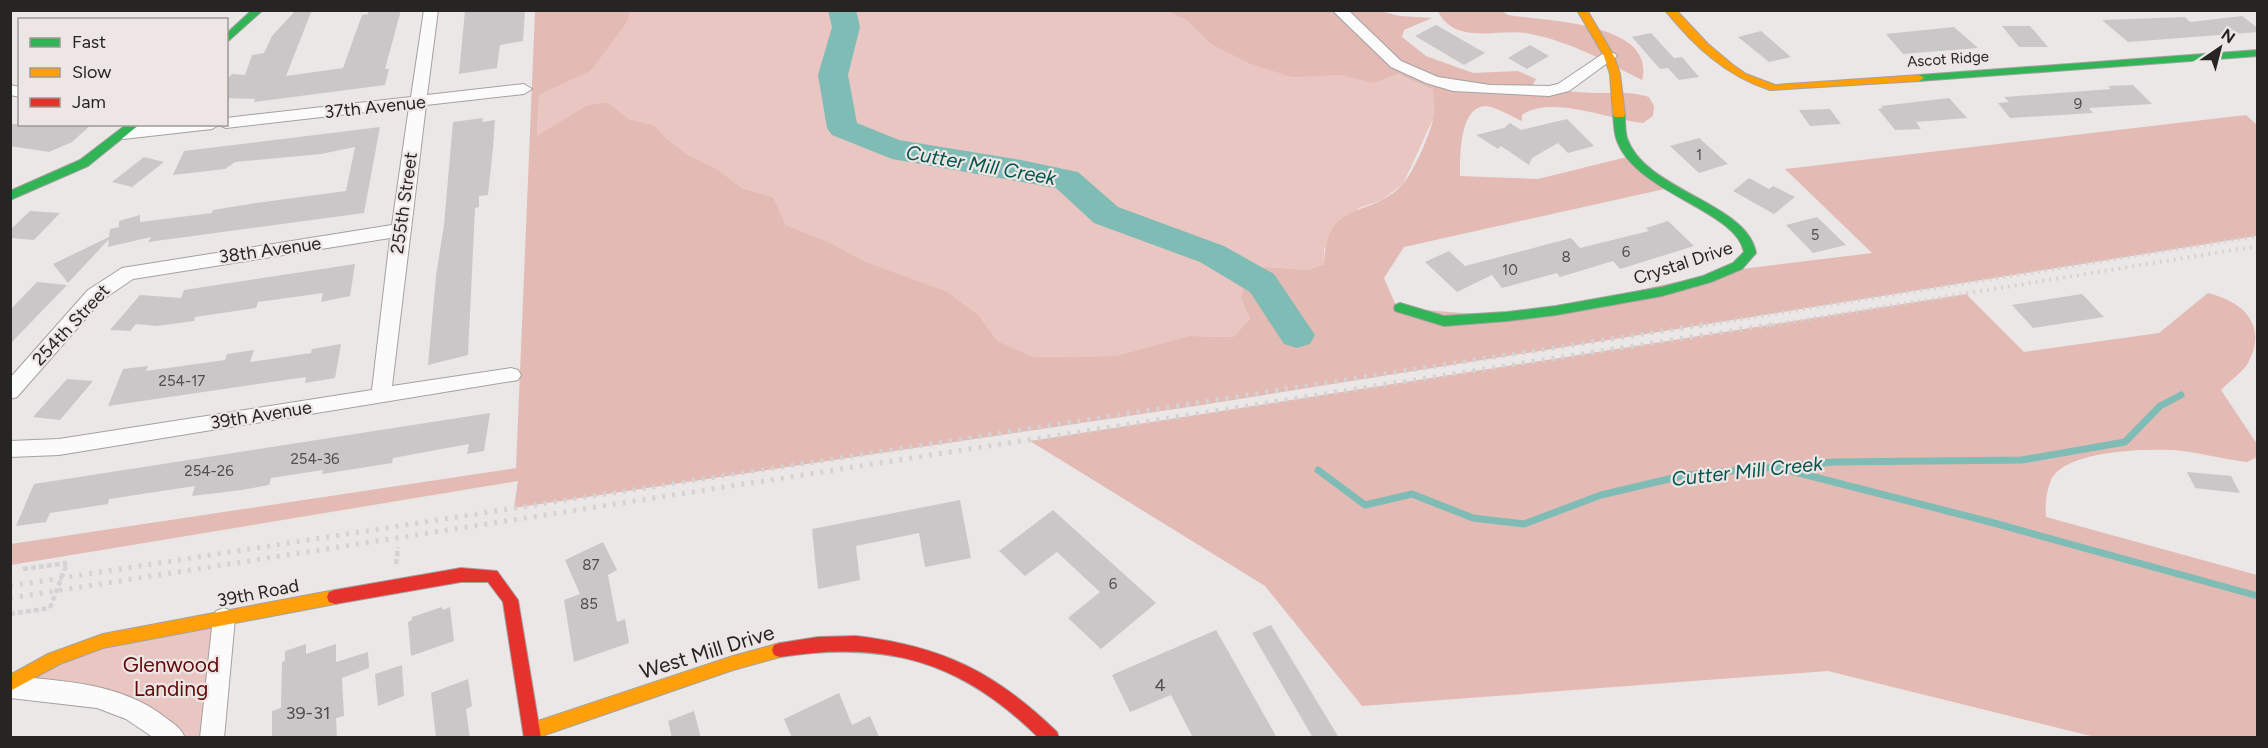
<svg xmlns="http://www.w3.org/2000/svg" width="2268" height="748" viewBox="0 0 2268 748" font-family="Figtree,sans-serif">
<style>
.green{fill:#eac6c2}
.forest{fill:#e3bab4}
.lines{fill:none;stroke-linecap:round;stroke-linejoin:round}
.stream{stroke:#7ebcb5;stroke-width:7}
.river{fill:#7ebcb5;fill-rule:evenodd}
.building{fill:#c9c7c7}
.street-casing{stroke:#a4a1a0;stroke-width:2}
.fast-casing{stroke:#a4a1a0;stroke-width:2}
.slow-casing{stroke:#a4a1a0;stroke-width:2}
.jam-casing{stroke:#a4a1a0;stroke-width:2}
.path{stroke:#d3d3d3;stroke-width:4.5;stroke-dasharray:5 3;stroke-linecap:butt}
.street{fill:#fcfbfb;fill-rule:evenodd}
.fast{fill:#30b455;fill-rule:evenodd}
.slow{fill:#ff9f0a;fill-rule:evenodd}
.jam{fill:#e5322d;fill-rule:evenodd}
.rail-far1{stroke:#d4d3d3;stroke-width:4;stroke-dasharray:2 5;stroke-linecap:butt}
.rail{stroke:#d4d3d3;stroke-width:5;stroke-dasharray:3 7;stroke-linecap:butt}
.path-bridge{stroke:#d3d3d3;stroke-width:4.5;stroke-dasharray:5 3;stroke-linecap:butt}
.labels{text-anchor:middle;stroke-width:4.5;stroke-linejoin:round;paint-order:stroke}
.far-street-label{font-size:15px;fill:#272524;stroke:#ede6e5}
.number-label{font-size:15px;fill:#504e4d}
.street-label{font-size:18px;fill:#272524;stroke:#ede6e5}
.near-number-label{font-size:18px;fill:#504e4d}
.water-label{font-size:20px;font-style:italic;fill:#00544d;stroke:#ede6e5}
.near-street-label{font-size:21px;fill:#272524;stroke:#ede6e5}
.near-park-label{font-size:21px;fill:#5f0908;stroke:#ede6e5}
</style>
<rect width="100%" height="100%" fill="#ebe7e7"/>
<path class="green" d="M631 11H1166L1186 20 1212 45 1248 63 1370 57 1374 83 1398 74 1433 90V119L1403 184 1382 200 1359 208 1324 249V264L1308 270 1266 267 1241 299 1250 319 1233 337 1189 336 1115 356 1033 357 997 342 977 315 904 276 864 261 829 242 786 225 773 197 742 188 717 169 688 155 666 138 654 125 629 119 607 102 537 137 539 95 591 71 626 24Z
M224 618 212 737H173L129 706 11 687 54 659Z"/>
<path class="forest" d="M1376 10 1400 16 1432 18 1404 30 1402 37 1426 56 1473 73 1518 71 1536 79 1532 86C1552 90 1573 92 1593 93 1614 93 1630 91 1649 97L1654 106 1653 116 1643 123C1611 120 1550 94 1522 115V121C1512 117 1497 107 1486 106 1459 106 1460 157 1460 176L1538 179 1631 156 1669 188 1404 247 1384 278 1397 308 1516 317 1726 271 1872 253 1785 169 2246 115 2257 125V236L1202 405 514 508 518 481 11 565V544L516 468 535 11H631L626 24 591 71 539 95 537 136 586 106 607 102 629 119 654 125 666 138 688 155 717 169 742 188 773 197 786 225 829 242 864 261 947 292 978 315 997 341 1033 357 1115 356 1189 336 1233 337 1250 319 1241 299 1245 277 1266 267 1308 270 1324 264C1327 197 1369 220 1402 185 1412 175 1432 131 1433 118 1434 109 1433 99 1433 90L1398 74 1374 83 1340 75 1292 77 1248 63 1212 45 1186 20 1166 11Z
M1438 11H1502L1508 15C1544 21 1657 22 1642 80 1605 61 1571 42 1531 34 1501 27 1455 47 1438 11Z
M2208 293C2244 302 2268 325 2248 363 2242 373 2229 381 2221 390L2257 444V457L2247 462C2222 459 2198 452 2173 450 2144 449 2066 450 2051 480 2046 492 2045 505 2046 517L2257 575V737H2095L1828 671 1362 706 1265 586 1030 441 1966 294 2024 352 2159 333Z"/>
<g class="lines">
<path class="stream" d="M1783 469 1994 523 2258 596
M1318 470 1365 505 1412 494 1473 518 1524 524 1601 495 1686 475 1834 462 2022 460 2125 442 2160 406 2181 395"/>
<path class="river" d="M828 10H856L860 27 848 75 857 123 899 140 1021 160 1078 172 1118 207 1224 246 1274 274 1315 335 1310 344 1297 348 1284 344 1250 292 1200 262 1094 223 1056 188 892 159 832 135 827 128 818 75 832 27Z"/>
</g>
<path class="building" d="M296 10H312L286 76 343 68 362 15 368 14 369 10H401L385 69H389L385 85 254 102 255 99 226 98V80L232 74 245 75 252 55 264 53 272 36Z
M465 10H525L523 41 500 45 497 68 459 74Z
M2242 16 2258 28V32L2128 42 2102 20 2185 17 2190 22Z
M1436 25 1485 53 1464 65 1415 36Z
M2002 26H2030L2048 47H2019Z
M1954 27 1978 48 1903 54 1886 34Z
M1761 31 1791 57 1769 62 1738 37Z
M1651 33 1674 58 1682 57 1699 77 1679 80 1668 68 1660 69 1632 37Z
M1530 45 1549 56 1527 69 1508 58Z
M2133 85 2152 104 2089 108 2093 113 2010 118 1998 103 2009 102 2004 97 2111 89 2108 86Z
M1949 98 1967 118 1916 122 1921 129 1895 130 1878 109 1883 108 1881 106Z
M1830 109 1841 124 1810 126 1799 110Z
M483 118 482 122 495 120 493 148 488 195 479 196V207L475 208 468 355 428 365 436 276 444 225 453 122Z
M1567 119 1594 146 1568 153 1558 143 1532 158 1529 165 1501 146 1498 149 1476 135 1504 128 1510 123 1521 130Z
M10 124H92L72 142 49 152 10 146Z
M380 127 364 213 148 242 151 237 108 247 109 239 68 283 53 264 109 237 110 229 119 227V221L140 215V222L212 213 213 210 256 203 346 191 355 147 321 154 235 162 225 169 173 175 184 151Z
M1699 138 1728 164 1699 173 1670 146Z
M144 157 164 162 132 187 112 182Z
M1749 178 1769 189 1773 186 1795 197 1774 214 1733 191Z
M30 211 60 213 34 240 10 238V230Z
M1817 217 1846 245 1813 253 1786 225Z
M1668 221 1694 246 1620 269 1613 261 1560 277 1557 273 1502 288 1492 275 1457 292 1425 262 1449 251 1465 266 1571 238 1580 248 1649 231 1646 228Z
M355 264 350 296 321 302 323 293 258 302 256 308 195 317 194 321 157 326 136 324 130 331 110 330 140 295 181 298 184 290Z
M37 282 67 285 10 344V310Z
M2082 294 2104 317 2033 328 2012 305Z
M341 344 335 378 305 383 306 377 108 406 123 369 148 366 146 371 225 360 227 354 254 350 250 362 311 353 312 349Z
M67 379 93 381 60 420 33 417Z
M490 413 484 451 467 454 469 444 393 458 392 463 322 474 323 470 271 478 269 485 242 490 192 496 195 486 109 499 108 504 50 513 46 522 16 526 34 484Z
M2187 472 2231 476 2240 493 2195 488Z
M960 500 971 558 925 567 919 533 856 546 860 580 818 589 812 529Z
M1053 510 1156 603 1101 649 1068 618 1100 592 1057 552 1025 576 999 551Z
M603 542 617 570 608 575 617 622 625 619 629 643 574 662 564 600 580 594 565 560Z
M442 607 443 610 450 607 454 641 411 656 408 622 412 620V617Z
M1271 625 1339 738H1313L1252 633Z
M1216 630 1228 651 1277 738H1193L1171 695 1130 712 1112 675Z
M306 644V654L336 644V662L368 652 369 668 342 678 344 716 336 718 337 738H272V711L281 708 282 662 285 661V651Z
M402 665 404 696 378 706 375 674Z
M468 679 472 706 466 709 470 738H436L431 693Z
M839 693 852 725 870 716 879 737 792 738 784 719Z
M694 711 701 738H672L668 721Z"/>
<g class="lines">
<g class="street-casing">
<path id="street" d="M424 10H438L427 95 524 84 532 89 524 94 426 105 392 386 511 368 518 370 521 375 518 380 59 455 10 457V441L59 439 372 390 390 238 133 279 102 300 17 397 10 399V378L88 290 122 268 392 225 409 107 226 128 219 125 212 129 123 139 115 134C125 120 207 124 226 124V118L411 97Z
M1332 10H1348L1401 61 1438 77 1490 85 1549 86 1558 84 1604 53H1614L1617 56 1569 91 1549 96 1453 91 1426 83 1391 67Z
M10 85 20 87V97L10 95Z
M224 608 232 611 235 618 224 738H200L213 618 216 611Z
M10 676C64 681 122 683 166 718 174 724 181 728 185 738H154L126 719 97 708 10 698Z"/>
</g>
<g class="fast-casing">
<path id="fast" d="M252 10H263L226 43V34Z
M2258 50V56L1919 81 1914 78 1919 75Z
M1619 112 1625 115C1625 123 1625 131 1627 138 1645 191 1748 203 1756 253L1742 269 1711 282 1662 296 1556 315 1507 321 1444 326 1395 311 1394 308 1395 305 1400 303 1444 316 1507 312 1556 306 1662 287 1703 276 1733 263 1744 252C1736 209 1633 193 1616 138 1614 131 1614 123 1613 115Z
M127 124H140L88 166 10 200V191L80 160Z"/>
</g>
<g class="slow-casing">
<path id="slow" d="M1577 10H1587L1614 56 1620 74 1625 115 1623 117H1615L1613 115 1610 74 1604 56Z
M1665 10H1676L1708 44 1733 65 1746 74 1775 85 1919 75 1924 78 1919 81 1770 90C1726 76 1694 46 1665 10Z
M335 590 341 592 343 597 341 602 335 604 103 648 60 664 10 691V675L48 654 103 634Z
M780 643 786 645 788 650 786 655 780 657 733 670 536 738 526 737 524 731 526 725 733 656Z"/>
</g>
<g class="jam-casing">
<path id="jam" d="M461 568 497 571 518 600 541 738H524L503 602 488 582H461L335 604 329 602 327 597 329 592 335 590Z
M856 636C942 646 995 672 1057 732L1059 738H1039C961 661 887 640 780 657L774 655 772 650 774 645 780 643 818 637Z"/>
</g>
<path class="path" d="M396 564 398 547
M23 569 67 563
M10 614 50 608"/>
<use href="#street" class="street"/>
<use href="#fast" class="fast"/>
<use href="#slow" class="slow"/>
<use href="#jam" class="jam"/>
<path class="rail-far1" d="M1699 326 2258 236
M1766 326 2258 246"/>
<path class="rail" d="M10 586 1708 324
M10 598 1775 324"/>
<path class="path-bridge" d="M50 608 67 563"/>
</g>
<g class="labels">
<g class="far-street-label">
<text transform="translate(1948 59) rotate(-4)" y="5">Ascot Ridge</text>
</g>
<g class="number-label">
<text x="2078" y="109">9</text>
<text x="1699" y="160">1</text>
<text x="1815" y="240">5</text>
<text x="1626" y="257">6</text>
<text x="1566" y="262">8</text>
<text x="1510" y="275">10</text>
<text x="182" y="386">254-17</text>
<text x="315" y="464">254-36</text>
<text x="209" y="476">254-26</text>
<text x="591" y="570">87</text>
<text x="1113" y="589">6</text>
<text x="589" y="609">85</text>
</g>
<g class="street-label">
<text transform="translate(375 107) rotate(-6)" y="6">37th Avenue</text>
<text transform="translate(404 203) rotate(-82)" y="6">255th Street</text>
<text transform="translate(270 250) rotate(-8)" y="6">38th Avenue</text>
<text transform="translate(1683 263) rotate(-18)" y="6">Crystal Drive</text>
<text transform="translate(71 325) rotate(-47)" y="6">254th Street</text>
<text transform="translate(261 415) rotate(-9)" y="6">39th Avenue</text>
<text transform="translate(258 593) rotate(-11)" y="6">39th Road</text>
</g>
<g class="near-number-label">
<text x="1160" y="691">4</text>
<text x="308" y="719">39-31</text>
</g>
<g class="water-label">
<text transform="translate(981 165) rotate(10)" y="7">Cutter Mill Creek</text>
<text transform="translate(1747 471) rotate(-6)" y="7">Cutter Mill Creek</text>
</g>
<g class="near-street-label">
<text transform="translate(707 652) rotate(-17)" y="7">West Mill Drive</text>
</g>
<g class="near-park-label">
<text x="171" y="672">Glenwood<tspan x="171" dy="24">Landing</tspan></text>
</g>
</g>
<rect width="2268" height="748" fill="none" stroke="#272524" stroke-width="24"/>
<rect x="18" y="18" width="210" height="108" fill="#ede6e5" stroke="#9e9998" stroke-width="1.5"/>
<rect x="30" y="38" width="30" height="9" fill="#30b455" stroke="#9e9998" stroke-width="1.5"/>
<text x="72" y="48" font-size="18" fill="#272524">Fast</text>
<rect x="30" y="68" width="30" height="9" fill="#ff9f0a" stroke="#9e9998" stroke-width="1.5"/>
<text x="72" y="78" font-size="18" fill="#272524">Slow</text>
<rect x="30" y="98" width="30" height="9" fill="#e5322d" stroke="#9e9998" stroke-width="1.5"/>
<text x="72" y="108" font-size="18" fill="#272524">Jam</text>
<g transform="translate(2220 48) rotate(35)" stroke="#ede6e5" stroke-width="4.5" paint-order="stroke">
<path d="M0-4.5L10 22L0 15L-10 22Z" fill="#272524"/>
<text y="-9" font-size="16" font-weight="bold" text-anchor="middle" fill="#272524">N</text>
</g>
</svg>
